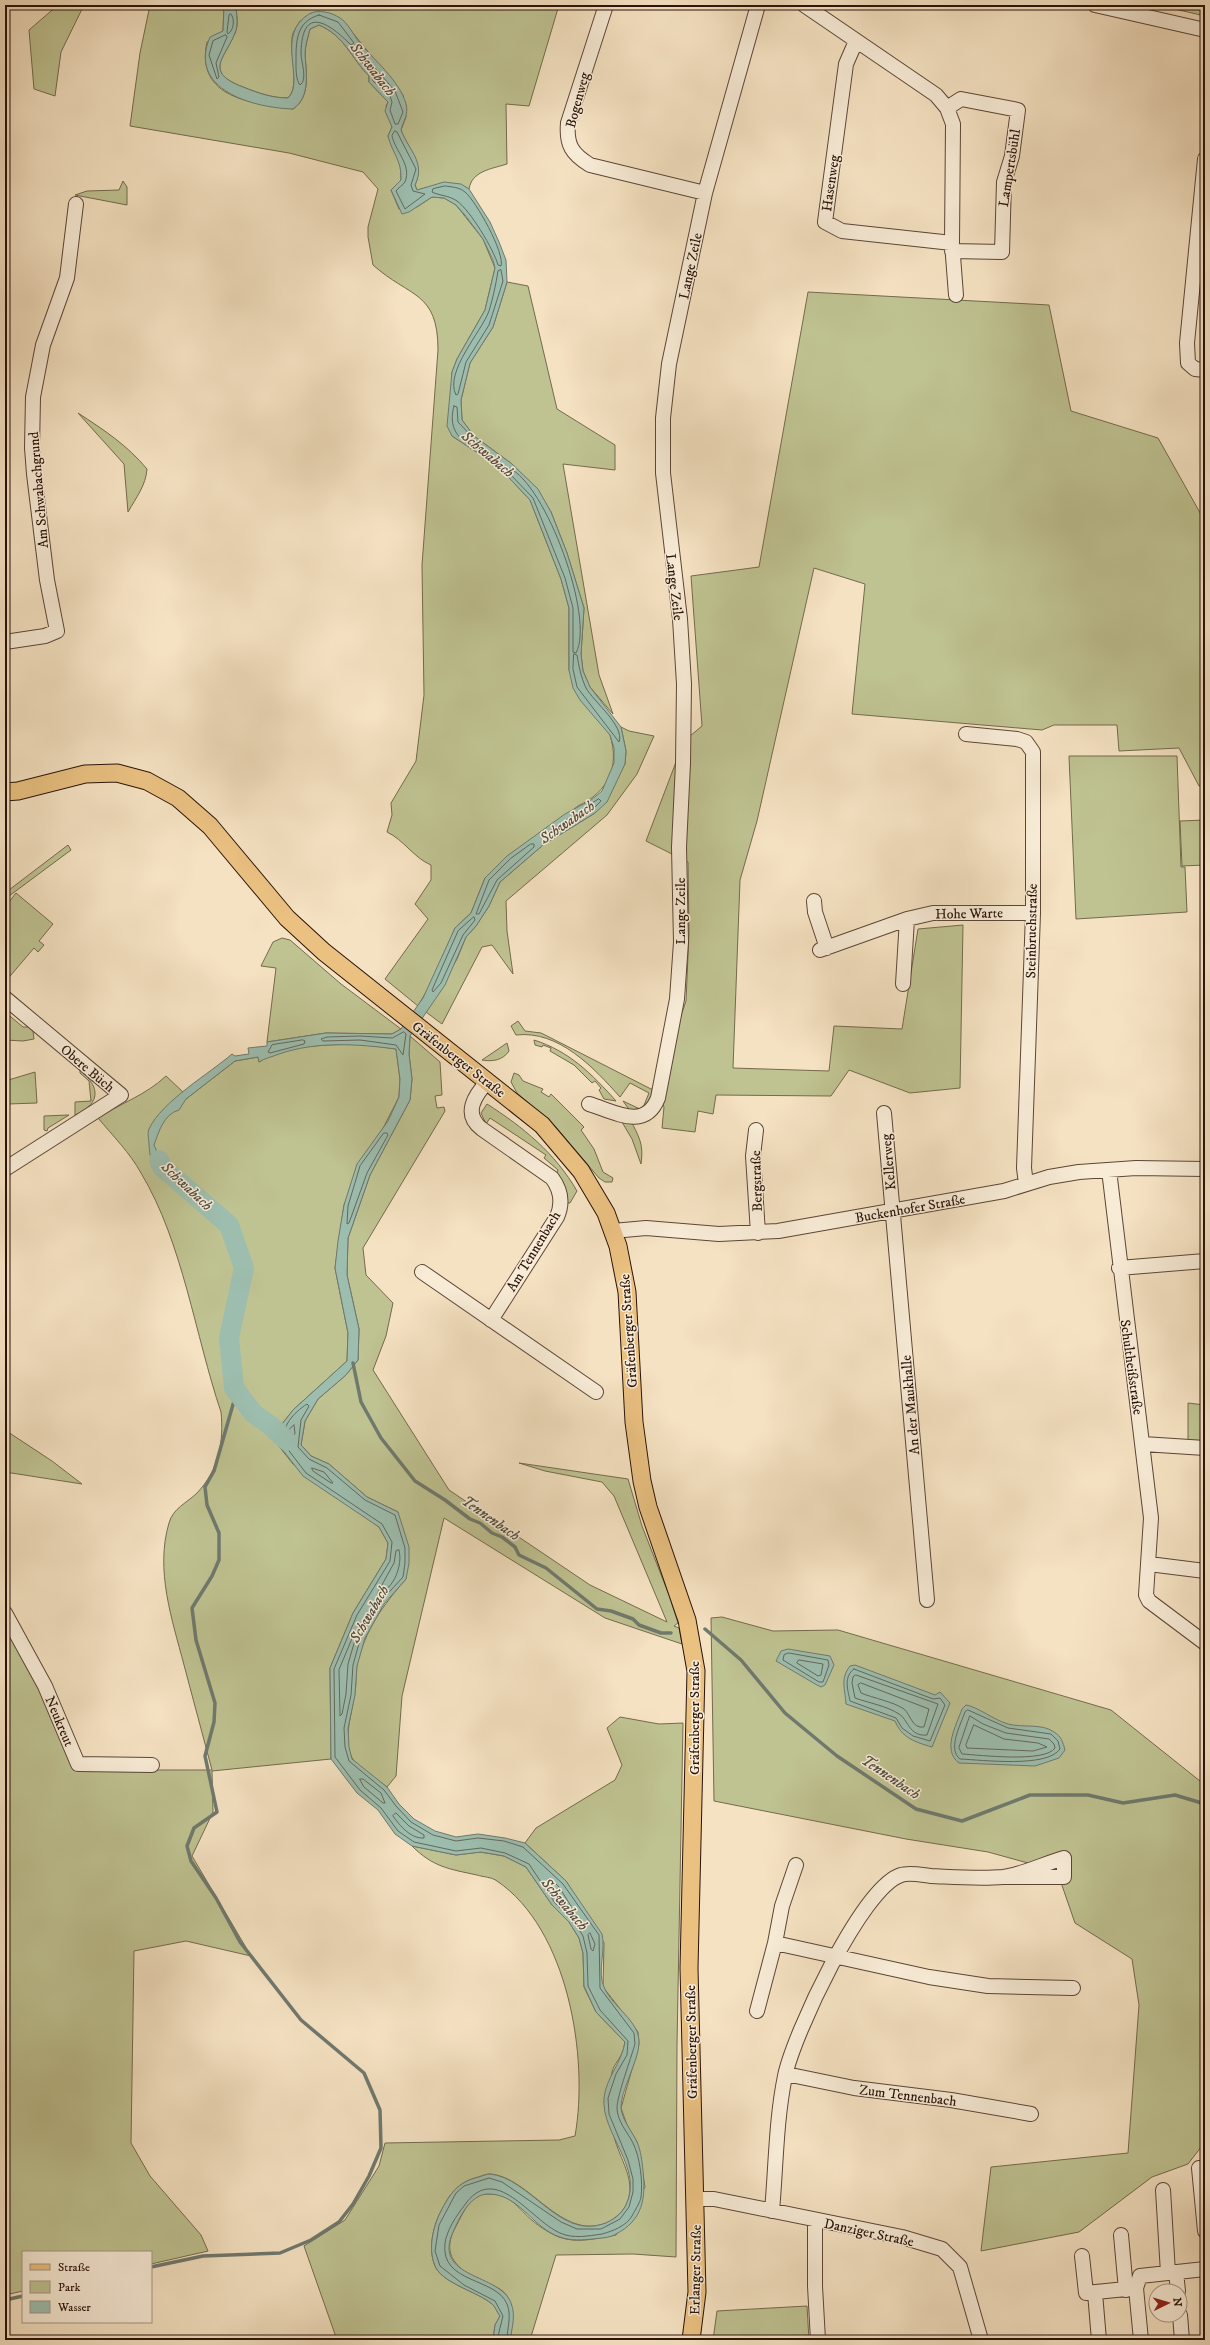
<svg xmlns="http://www.w3.org/2000/svg" width="1210" height="2345" viewBox="0 0 1210 2345" font-family="'IM FELL DW Pica',serif">
<style>
.green{fill:#bfc291;stroke:#746a4d}
.water{fill:#9dbeaf;stroke:#6f796d}
.lines{fill:none;stroke-linecap:round;stroke-linejoin:round}
.shore{stroke:#63685c;stroke-width:1}
.stream{stroke:#6f796d;stroke-width:3.5}
.river{stroke:#9dbeaf;stroke-width:20}
.minor-casing{stroke:#5c4637;stroke-width:16}
.major-casing{stroke:#291209;stroke-width:19}
.minor{stroke:#f8ecd7;stroke-width:14}
.major{stroke:#eac181;stroke-width:17}
.labels{text-anchor:middle;stroke-width:3;stroke-linejoin:round;paint-order:stroke}
.street-label{font-size:14px;fill:#291209;stroke:#f8ecd7}
.water-label{font-size:15px;font-style:italic;fill:#524e43;stroke:#f8ecd7}
</style>
<rect width="100%" height="100%" fill="#f5e2c2"/>
<filter id="stains"><feTurbulence type="fractalNoise" baseFrequency=".005" numOctaves="4"/><feColorMatrix values="0 0 0 0 .2 0 0 0 0 .09 0 0 0 0 .02 0 0 0 .5 -.17"/></filter>
<radialGradient id="worn" r=".72"><stop offset=".6" stop-color="#630" stop-opacity="0"/><stop offset="1" stop-color="#630" stop-opacity=".3"/></radialGradient>
<path class="green" d="M58 5H84L61 52 55 96 34 89 29 30Z
M150 5H224L223 31 207 42C195 99 253 103 293 109 311 97 306 72 305 54 305 46 308 37 310 29L319 25C345 36 351 58 369 76V82L388 102 386 106 392 127 388 136 401 164V180L391 190 399 209 417 207 432 197 444 198 456 205 483 239 495 268 485 310 457 359 452 372V436L498 466 530 500 561 579 569 608V670L610 735C620 767 608 792 578 806L485 878 471 913 455 928 433 980 418 1006 385 979 428 919 415 904 431 880V865C414 858 404 840 387 832L392 815 391 803 416 761 424 695 422 565 438 350C438 291 410 298 373 265L368 237V227L378 189 363 172 289 153 130 126 140 53Z
M236 5H559L529 106 506 104 507 164C491 169 472 171 469 189 452 179 434 187 417 190L415 185C425 164 408 149 401 130L406 117 403 95 348 27 300 21C298 25 295 29 293 33 288 50 301 86 288 98 272 98 258 93 243 87 203 72 225 58 235 33 239 24 236 14 236 5Z
M1157 5H1205V16Z
M123 181 127 187V205L75 195 87 191 119 190Z
M507 282 528 286 557 409 615 445V470L563 464 599 675 613 714 590 687 583 671 581 654 584 608 567 553 551 512 537 489 512 464 474 436 462 420 461 400 470 363 493 327Z
M808 292 1049 305 1071 411 1158 438 1203 518 1205 517V787L1199 786 1179 748 1119 751 1117 725H1054L1042 730 852 714 865 584 814 568 757 821 740 880 733 1068 829 1071 834 1026 902 1029 918 929 963 925 960 1088 910 1093 849 1070 831 1096 716 1095 713 1114 698 1111 695 1132 662 1128 664 1107 656 1090 647 1111 631 1112 623 1101 642 1110 649 1093 630 1083 620 1097C594 1068 559 1030 516 1035L511 1026 518 1021 525 1031 541 1033 551 1038 651 1089 656 1088 686 1001 689 933 688 862 646 841 684 741 702 726 691 576 759 567Z
M78 413C104 430 127 445 147 469 146 485 136 498 128 512L124 464Z
M621 727 629 731 654 736 637 774 607 815 506 901 507 931 513 974 492 945 482 947 442 1024 426 1012 457 959 466 937 476 926 489 906 500 882 543 845 595 813 625 764 626 751Z
M1069 756H1177L1181 867H1185L1187 912 1076 919Z
M1205 820V865L1182 866 1180 821Z
M68 845 71 850 5 899V893Z
M16 893 53 924 39 941 44 945 38 952 34 948 5 982V907Z
M282 938 290 940 341 984 401 1029 392 1034 326 1033 267 1042 276 968 261 966 273 942Z
M5 1012 23 1027H29L33 1031 34 1039 23 1041 5 1040Z
M410 1036 440 1062 442 1095 435 1096 437 1108 444 1107 445 1111 363 1248 366 1275 393 1303 386 1336 373 1370 449 1490 590 1585 667 1622 614 1496 602 1482 545 1471 519 1463 628 1479 642 1526 669 1595 678 1623 674 1626 679 1628 682 1644 605 1618 444 1518 402 1696 396 1776 387 1787C379 1781 356 1766 352 1758 343 1740 351 1717 354 1698 357 1687 355 1676 357 1665 365 1630 383 1605 406 1579L398 1512 367 1497 329 1464 311 1456 301 1445 305 1421 318 1399 346 1375 358 1360 359 1329 347 1275 348 1238 370 1175 410 1100 412 1079 409 1054Z
M534 1040C569 1051 592 1074 616 1101L604 1099 599 1090 601 1088 595 1081 592 1083 574 1065 550 1051 551 1048 543 1045 542 1047 535 1045Z
M507 1043 509 1051C503 1060 493 1062 482 1060Z
M360 1044 396 1049 400 1079 399 1097 344 1205 335 1268 348 1333 347 1361 293 1410 279 1428 268 1422 266 1430 293 1464 379 1527 388 1543 386 1559 353 1613 330 1668 331 1759 212 1771 213 1812 192 1856 251 1956 186 1941 134 1951 131 2143 150 2176 201 2235 208 2251 151 2264V2252H23V2291L5 2295V1618L81 1764 150 1770H212C203 1735 193 1700 184 1665 172 1619 155 1570 169 1523 173 1508 187 1503 197 1493 219 1470 224 1441 221 1412 195 1335 183 1243 141 1173 130 1153 113 1136 98 1118 121 1103 146 1095 166 1076L183 1092 186 1099 235 1061 258 1057 259 1062C285 1044 329 1045 360 1044Z
M80 1070C91 1079 103 1094 88 1107 84 1110 80 1114 75 1115V1102L91 1101 89 1081 80 1073Z
M35 1072 37 1103 8 1104V1111H5V1081Z
M514 1073 519 1075 523 1081 543 1089 541 1092 549 1097 551 1094 584 1127 581 1130 594 1149 603 1172 613 1178 612 1182H605L599 1178 554 1125 517 1093 511 1082Z
M487 1104C523 1127 555 1153 577 1191L570 1203H566L556 1174 558 1170 544 1158 546 1155 490 1118 486 1124 481 1113Z
M69 1115 48 1128 47 1131 44 1130V1116Z
M619 1117 630 1119C639 1137 644 1144 641 1164L632 1139Z
M1188 1403 1205 1405V1443L1188 1442Z
M5 1430 52 1461 82 1484 5 1472Z
M722 1617 773 1631 838 1630 1111 1710 1205 1785V2142L1188 2164 1152 2177 1079 2232 981 2251 991 2167 1128 2153 1139 2005 1132 1959 1075 1923 1057 1871 988 1852 906 1839 714 1801 711 1618Z
M620 1717 659 1724 683 1723 677 2045 676 2257 633 2254 556 2255 530 2340H510C521 2268 483 2298 455 2262 447 2252 449 2239 455 2228 460 2219 466 2205 474 2198 479 2194 484 2194 489 2194 511 2193 518 2209 533 2221 540 2227 551 2234 559 2237 577 2244 598 2238 616 2235L645 2187 637 2142 627 2125 621 2108 639 2044 638 2032 603 1987 604 1943 566 1881 525 1843 536 1828 615 1780 622 1765 607 1728Z
M412 1846 456 1855 480 1852 504 1856 526 1867 552 1905 569 1922 579 1938 583 1953 584 1987 596 2012 625 2042C623 2058 615 2061 612 2072 610 2079 612 2128 614 2136 619 2159 638 2181 626 2205 622 2213 613 2220 606 2223 561 2241 530 2177 490 2174 485 2174 480 2177 475 2178 455 2184 448 2197 439 2215 432 2231 428 2252 436 2268 445 2284 478 2292 492 2304 495 2306 497 2312 500 2316L495 2325 493 2340H337L304 2246 345 2220 379 2166 385 2143 559 2140 575 2136C589 2057 568 1929 497 1881 492 1877 483 1877 477 1875 449 1869 433 1867 412 1846Z
M807 2306 809 2340H713L717 2311Z"/>
<path class="water" d="M224 5H236C236 14 239 24 235 33 225 58 203 72 243 87 258 93 272 98 288 98 306 81 274 35 309 14 318 9 331 12 340 18 348 23 353 34 359 42 374 60 400 81 406 104 409 115 403 121 401 130 409 151 426 162 415 185L417 190 444 182 461 184 469 189 490 222 499 242 506 260 507 282 493 327 470 363 461 400 462 420 474 436 512 464 538 489 551 512 567 553 584 608 581 654 583 671 590 687 621 727 626 751 625 764 607 802 595 813 543 845 500 882 489 906 476 926 466 937 445 985 410 1036 409 1054 412 1079 410 1100 370 1175 348 1238 347 1275 359 1329 358 1360 346 1375 318 1399 305 1421 301 1445 311 1456 329 1464 367 1497 398 1512 409 1547V1563L406 1579 384 1604 365 1638 357 1666 355 1695 348 1728 349 1747 352 1759 387 1787 399 1804 414 1819 435 1831 456 1837 478 1834 505 1838 525 1843 566 1881 602 1934C606 1950 597 1972 604 1987 612 2007 640 2021 639 2043 639 2060 620 2092 621 2108 622 2120 632 2131 637 2142 641 2151 642 2161 643 2171 646 2198 643 2220 616 2234 610 2238 600 2238 593 2239 582 2240 571 2241 560 2237 532 2228 519 2193 487 2194 470 2195 459 2218 453 2232 432 2279 500 2273 511 2303 516 2315 512 2328 510 2340H493L495 2325 500 2316C497 2312 495 2306 492 2304 478 2292 445 2284 436 2268 428 2252 432 2231 439 2215 448 2197 455 2184 475 2178 480 2177 486 2174 490 2174 530 2178 559 2239 603 2224 612 2221 622 2214 626 2205 644 2168 601 2134 604 2098 606 2078 622 2062 625 2042L596 2012 584 1986 583 1953 579 1938 569 1922 552 1905 526 1867 504 1856 481 1852 456 1855 412 1846 395 1834 378 1810 357 1793 331 1759 330 1668 353 1613 386 1559 388 1543 379 1527 303 1476 278 1444 279 1428 293 1410 347 1361 348 1333 335 1268 338 1241 344 1205 357 1164 388 1121 399 1097 400 1079 396 1049C357 1044 317 1041 279 1054 272 1057 265 1058 259 1062L258 1057 235 1061 186 1099 179 1110C164 1114 159 1131 154 1145L158 1154 177 1178C156 1170 150 1167 149 1144 149 1139 147 1135 149 1129 162 1101 209 1074 232 1054L235 1056 249 1054 248 1048 267 1046V1042L326 1033 392 1034 401 1029 423 998 455 928 471 913 485 878 507 856 565 814 591 800 602 791 614 763V748L610 735 580 700 573 688 569 670V608L561 579 530 500 498 466 452 436 447 426 452 372 457 359 485 310 495 268 493 260 483 239 465 215 456 205 444 198 432 197 409 212 402 214 391 190 401 180C402 160 392 153 388 136L392 127 385 111 388 102 369 82V76C351 58 345 36 319 25L310 29C308 37 305 46 305 54 306 72 311 97 293 109 254 108 187 90 210 37L223 31Z
M788 1649 830 1656 834 1665 825 1685 821 1687 817 1685 776 1661 781 1651Z
M855 1665 935 1695 940 1692 950 1703 932 1747C915 1742 902 1738 895 1721L846 1704C845 1688 840 1679 850 1666Z
M966 1705C978 1707 994 1720 1008 1724 1022 1728 1042 1723 1054 1732 1061 1736 1063 1742 1065 1750L1059 1758 1035 1766 959 1763C942 1750 956 1726 962 1709Z"/>
<g class="lines">
<path class="shore" d="M231 14C235 19 234 30 228 34L227 32 229 15Z
M319 15 338 22 354 43 351 45C329 23 302 4 301 53 301 62 308 80 300 85 296 80 296 70 296 64 296 43 295 22 319 15Z
M226 35 227 37 216 63 219 77 217 79 209 55 213 41Z
M355 45 395 91 403 112 398 124H395L390 110 392 102 390 96 373 81 372 74 364 65 354 48Z
M395 131 397 132 416 169 411 185 413 191 425 194 405 209 396 191C398 188 403 185 405 182 412 165 395 151 392 136Z
M445 186C452 187 459 187 465 192 476 201 505 253 501 266L498 265C494 250 470 210 457 201 448 195 440 196 432 192L433 189Z
M501 270 503 281 489 325 466 362 458 394 456 395C444 372 482 331 489 311 493 298 496 284 498 271Z
M454 406 457 407 458 422 479 444 478 447C457 442 448 426 454 406Z
M509 468C546 484 595 618 576 653L573 652V608L565 578 533 498 508 472Z
M574 654 577 655C579 667 581 677 586 688 593 701 625 726 619 742L577 687 573 669Z
M599 799 601 801 592 810 546 838 543 837 544 835Z
M531 844H534V847L497 880 479 914H476L489 880 510 859Z
M474 917 475 920 463 935 441 983 433 992 432 990 458 931Z
M404 1032 406 1034 403 1055 396 1045 360 1040 323 1041 321 1039 327 1037 360 1036 392 1038Z
M303 1040 305 1041 304 1044 270 1053 268 1052 272 1045Z
M384 1133H387L388 1135 367 1173 349 1223 347 1224 348 1206 360 1166Z
M294 1425 295 1433 290 1444 288 1441V1431Z
M312 1468 324 1472 333 1483H331L313 1471Z
M399 1550C403 1565 394 1589 378 1594V1592L394 1563 396 1551Z
M353 1637 355 1640 348 1664 346 1694 342 1714 340 1716 339 1670Z
M789 1653 828 1660 829 1665 823 1682H819L783 1660 784 1655Z
M799 1660 823 1664 821 1675 818 1676 797 1663Z
M854 1669 933 1699 940 1698 945 1705 930 1741 913 1736 902 1728 896 1718 850 1701C848 1690 843 1677 854 1669Z
M856 1675 938 1704 927 1735C909 1737 908 1719 899 1714 887 1706 869 1703 855 1698L852 1683 853 1677Z
M861 1683 929 1709 924 1727C912 1729 911 1715 904 1709 894 1702 873 1698 861 1693L858 1685Z
M968 1710 1008 1728 1051 1734 1058 1741 1060 1749C1047 1768 983 1760 960 1759 947 1749 961 1724 965 1712Z
M970 1716 983 1724 1006 1733 1049 1739 1054 1744 1055 1748C1045 1763 980 1755 962 1754L959 1748Z
M974 1725 1004 1739 1038 1743 1047 1747 1033 1751 967 1748 966 1745Z
M360 1779H363L381 1793 385 1803H383L364 1787Z
M396 1813 409 1826 424 1835V1838C411 1839 400 1826 393 1816Z
M548 1879H551L559 1887 571 1906V1909L559 1900Z
M590 1933 595 1944 593 1951 591 1949 588 1935Z
M497 2340 503 2316 495 2301 464 2285 440 2266 435 2251 439 2225 456 2193 464 2186 489 2178 502 2182 561 2222 577 2229H601L620 2219 629 2207 633 2192V2179L628 2160 609 2114 608 2098 616 2074 627 2055 628 2041 600 2010 588 1986 587 1953 583 1936 572 1919 555 1903 529 1864 505 1853 481 1848 456 1851 414 1842 398 1831 381 1808 360 1790 335 1757 334 1669 357 1615 390 1561 392 1542 382 1524 306 1473 283 1443C282 1426 293 1413 307 1404L309 1406 301 1420 298 1447 309 1459 327 1468 365 1500 395 1515 405 1548V1563L403 1577 380 1602 361 1636 353 1665 351 1695 344 1728 345 1747 349 1761 384 1790 396 1806 411 1822 433 1835 456 1841 478 1838 504 1841 523 1847 563 1884 599 1935 600 1988 634 2033 635 2044C631 2058 617 2096 617 2108 617 2121 628 2133 633 2143 640 2157 643 2182 641 2197 640 2203 635 2210 632 2216 626 2226 613 2231 602 2234 588 2236 573 2239 560 2233 530 2220 495 2160 464 2206 456 2216 447 2230 445 2243 440 2284 496 2277 507 2304 512 2316 507 2328 507 2340"/>
<path class="stream" d="M353 1363 361 1402 381 1438 415 1481 445 1500 470 1519 480 1523 492 1533 502 1537 515 1547 519 1555 546 1568 597 1609 611 1611 633 1619 639 1625 661 1633H671
M705 1629 741 1660 785 1713 837 1756 916 1809 962 1821 1030 1795H1088L1123 1803 1175 1795 1205 1804
M151 2267 203 2256 280 2253 311 2240 339 2222 353 2204 369 2176 381 2148 380 2110 364 2073 301 2020 240 1942 216 1898 191 1861 187 1846 194 1828 217 1812 205 1756 214 1722 215 1703 196 1640 192 1608 212 1576 219 1560V1533L207 1505 205 1487 214 1471 236 1394
M5 2300 23 2296"/>
<path class="river" d="M159 1160 162 1167 229 1225 244 1268 229 1338 234 1388 253 1413 271 1426 287 1441"/>
<g class="minor-casing">
<path id="minor" d="M606 5 568 123C566 145 572 154 590 165L705 193
M804 5 936 95 947 108 953 124 952 243 956 295
M1095 5 1205 30
M856 41 846 64 825 222 842 231 952 243
M947 108 961 99 1018 110 1012 156 1004 182 1002 252 952 251
M1205 159 1187 343 1188 363 1195 369 1205 370
M5 642 45 636 57 631 47 580 34 474 32 448 33 397 43 345 67 278 76 204
M966 734 1017 739 1026 742 1033 752V913L1024 1168 1026 1184
M814 901 815 912 827 948
M820 950 907 919 933 913H1033
M903 984 907 919
M5 998 121 1095 5 1169
M488 1081C475 1095 462 1114 482 1129L552 1178C561 1190 563 1203 557 1217L491 1320
M589 1104C615 1112 645 1131 658 1098L677 999 681 942 679 847 683 763 684 684 680 619 663 473V418L669 364 705 193 758 5
M884 1113 927 1600
M756 1130 753 1156 758 1233
M1109 1170 1151 1518 1146 1595 1149 1601 1205 1643
M613 1231 646 1228 719 1234 778 1231 1004 1191 1049 1177 1079 1172 1136 1168 1205 1169
M1119 1268 1205 1261
M422 1272 596 1392
M1143 1444 1205 1448
M1149 1564 1205 1571
M5 1613 45 1686 78 1764 152 1765
M796 1865 782 1906 775 1943 929 1977 988 1986 1073 1988
M757 2011 775 1943
M786 2074 854 2088 951 2100 1031 2114
M1199 2168 1205 2231
M1163 2190 1168 2273
M696 2199H714L902 2237 942 2249 960 2267 981 2340
M772 2211C776 2166 776 2120 785 2076 793 2036 862 1887 901 1875 909 1872 922 1875 931 1876 954 1877 979 1879 1003 1877 1021 1875 1046 1863 1064 1858V1877H1004
M815 2220V2286L818 2340
M1121 2235 1126 2290
M1082 2256 1086 2293 1136 2288 1140 2276 1205 2269
M1176 2272 1178 2291
M1136 2288 1141 2340
M1095 2293 1099 2340
M1180 2315 1182 2340"/>
</g>
<g class="major-casing">
<path id="major" d="M5 792 18 791 85 774 117 773 147 781 178 798 210 826 287 918 324 952 542 1125 581 1171 606 1213 618 1246 627 1292 634 1422 642 1481 648 1507 687 1620 696 1671 689 1968 697 2292 691 2340"/>
</g>
<use href="#minor" class="minor"/>
<use href="#major" class="major"/>
</g>
<g class="labels">
<g class="street-label">
<text transform="translate(577 100) rotate(-75)" y="5">Bogenweg</text>
<text transform="translate(1009 168) rotate(-81)" y="5">Lampertsbühl</text>
<text transform="translate(830 183) rotate(-82)" y="5">Hasenweg</text>
<text transform="translate(690 266) rotate(-78)" y="5">Lange Zeile</text>
<text transform="translate(38 490) rotate(-95)" y="5">Am Schwabachgrund</text>
<text transform="translate(675 587) rotate(83)" y="5">Lange Zeile</text>
<text transform="translate(680 911) rotate(-90)" y="5">Lange Zeile</text>
<text transform="translate(969 913) rotate(-1)" y="5">Hohe Warte</text>
<text transform="translate(1031 931) rotate(-89)" y="5">Steinbruchstraße</text>
<text transform="translate(459 1059) rotate(38)" y="5">Gräfenberger Straße</text>
<text transform="translate(88 1068) rotate(40)" y="5">Obere Büch</text>
<text transform="translate(888 1162) rotate(-95)" y="5">Kellerweg</text>
<text transform="translate(756 1181) rotate(-92)" y="5">Bergstraße</text>
<text transform="translate(910 1208) rotate(-10)" y="5">Buckenhofer Straße</text>
<text transform="translate(533 1251) rotate(-59)" y="5">Am Tennenbach</text>
<text transform="translate(628 1331) rotate(-94)" y="5">Gräfenberger Straße</text>
<text transform="translate(1132 1367) rotate(82)" y="5">Schultheißstraße</text>
<text transform="translate(910 1405) rotate(-95)" y="5">An der Maukhalle</text>
<text transform="translate(694 1718) rotate(-90)" y="5">Gräfenberger Straße</text>
<text transform="translate(60 1721) rotate(67)" y="5">Neukreut</text>
<text transform="translate(691 2042) rotate(-91)" y="5">Gräfenberger Straße</text>
<text transform="translate(908 2095) rotate(7)" y="5">Zum Tennenbach</text>
<text transform="translate(869 2232) rotate(12)" y="5">Danziger Straße</text>
<text transform="translate(695 2270) rotate(-89)" y="5">Erlanger Straße</text>
</g>
<g class="water-label">
<text transform="translate(373 69) rotate(52)" y="5">Schwabach</text>
<text transform="translate(488 454) rotate(40)" y="5">Schwabach</text>
<text transform="translate(567 822) rotate(-35)" y="5">Schwabach</text>
<text transform="translate(187 1186) rotate(43)" y="5">Schwabach</text>
<text transform="translate(491 1518) rotate(35)" y="5">Tennenbach</text>
<text transform="translate(369 1614) rotate(-60)" y="5">Schwabach</text>
<text transform="translate(891 1777) rotate(34)" y="5">Tennenbach</text>
<text transform="translate(565 1904) rotate(50)" y="5">Schwabach</text>
</g>
</g>
<rect width="1210" height="2345" fill="none" stroke="#f5e2c2" stroke-width="20"/>
<rect x="6" y="6" width="1198" height="2333" fill="none" stroke="#291209" stroke-width="2"/>
<rect x="10" y="10" width="1190" height="2325" fill="none" stroke="#291209"/>
<rect x="22" y="2251" width="130" height="72" fill="#f8ecd7" stroke="#a59585"/>
<rect x="30" y="2264" width="20" height="6" fill="#eac181" stroke="#a59585"/>
<text x="58" y="2271" font-size="12" fill="#291209">Straße</text>
<rect x="30" y="2281" width="20" height="12" fill="#bfc291" stroke="#a59585"/>
<text x="58" y="2291" font-size="12" fill="#291209">Park</text>
<rect x="30" y="2301" width="20" height="12" fill="#9dbeaf" stroke="#a59585"/>
<text x="58" y="2311" font-size="12" fill="#291209">Wasser</text>
<g transform="translate(1168 2303) rotate(85)"><circle r="19" fill="#f8ecd7" stroke="#a59585"/>
<path d="M0-3L7 15L0 10L-7 15Z" fill="#8f2418"/>
<text y="-6" font-size="11" font-weight="bold" text-anchor="middle" fill="#291209">N</text>
</g>
<rect width="100%" height="100%" filter="url(#stains)"/>
<rect width="100%" height="100%" fill="url(#worn)"/>
</svg>
